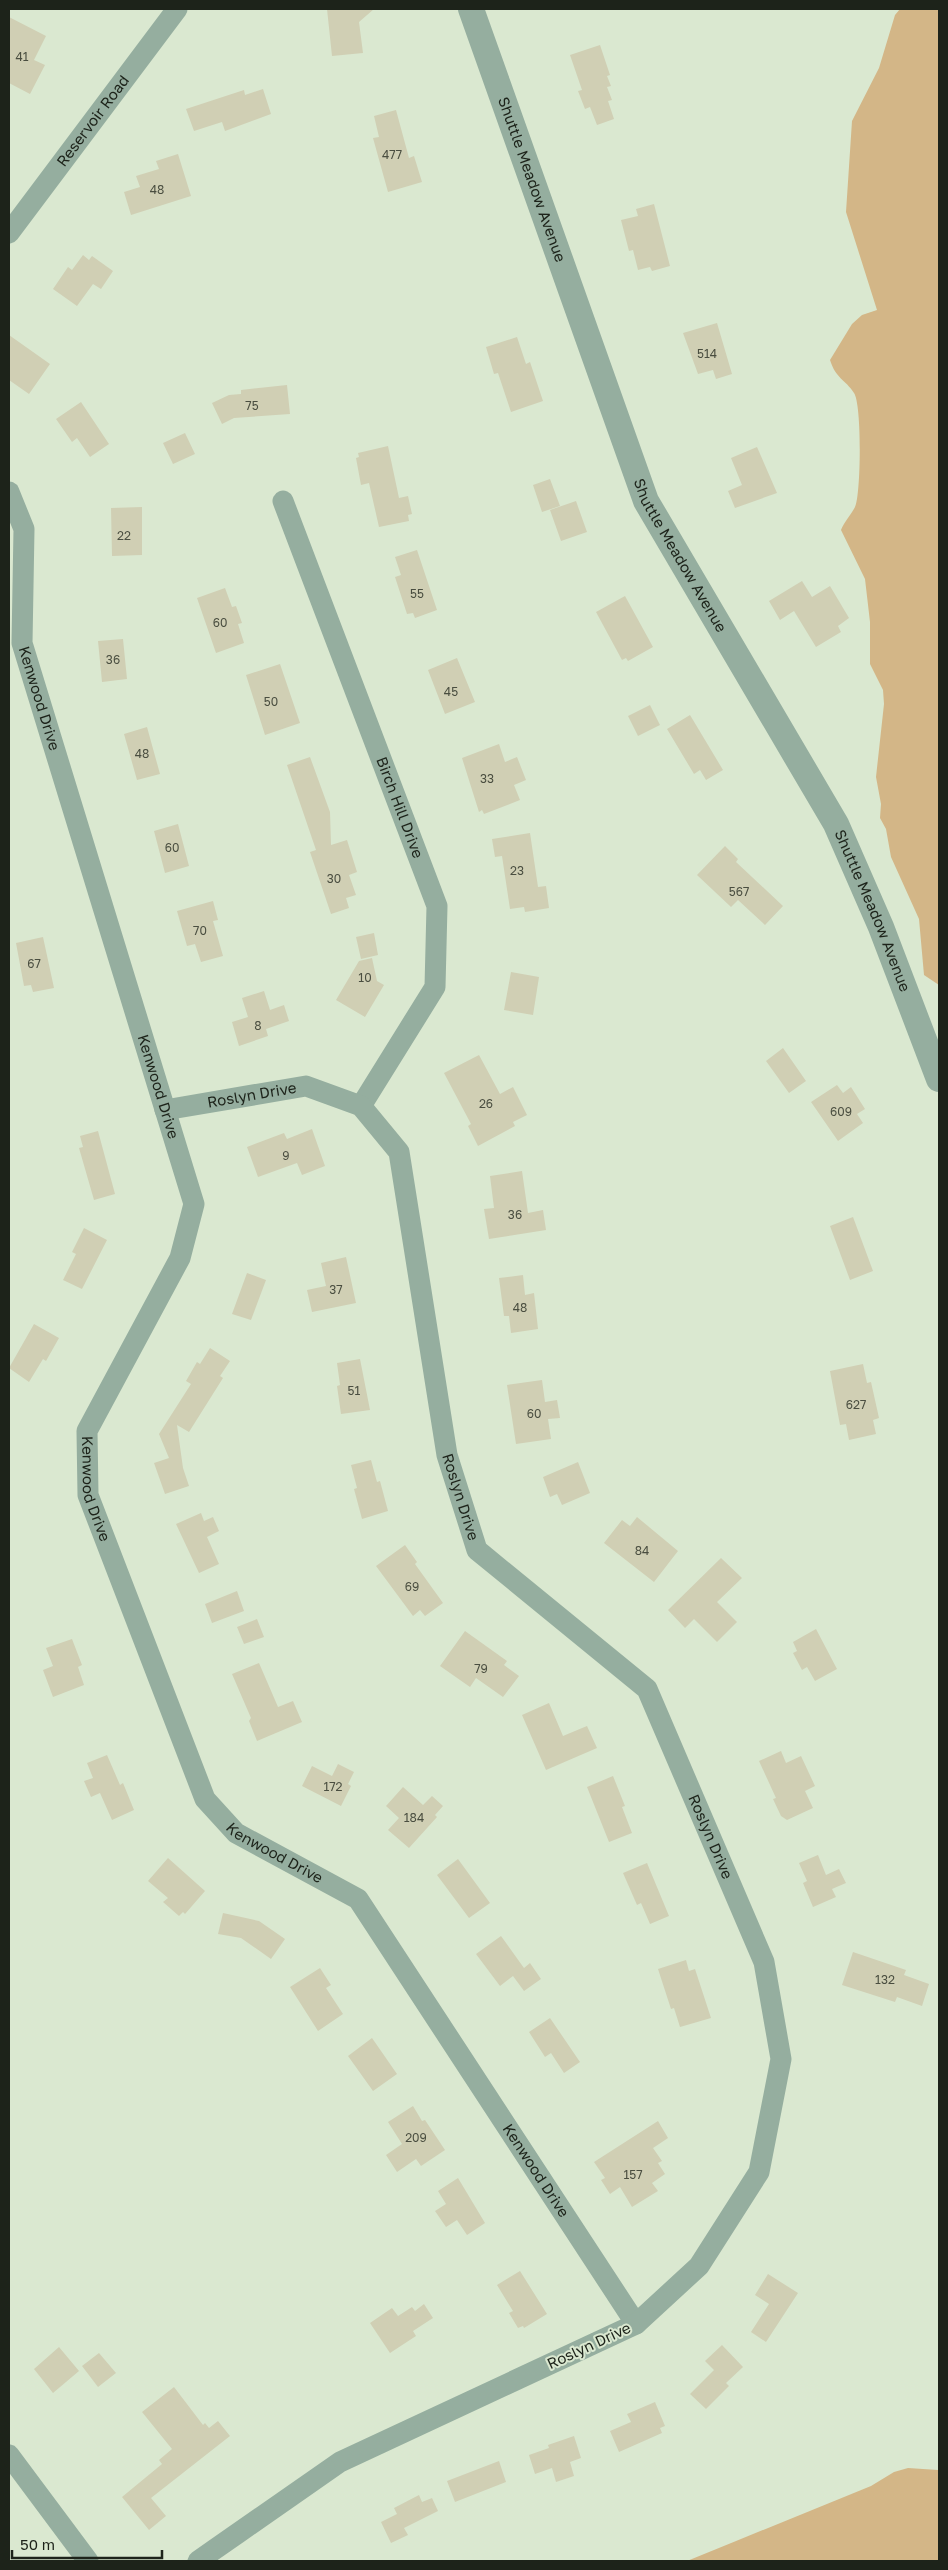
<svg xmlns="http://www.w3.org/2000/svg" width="948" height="2570" viewBox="0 0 948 2570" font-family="'Golos Text',sans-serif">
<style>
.green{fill:#d3b687}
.building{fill:#d0cfb4}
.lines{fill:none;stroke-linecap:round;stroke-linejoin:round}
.minor{stroke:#95ae9f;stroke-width:21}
.tertiary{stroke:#95ae9f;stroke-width:26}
.labels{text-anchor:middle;stroke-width:4;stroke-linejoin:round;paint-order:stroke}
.number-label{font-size:12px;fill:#4a4e40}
.street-label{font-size:15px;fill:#1d231a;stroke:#dae8d0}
</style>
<rect width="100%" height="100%" fill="#dae8d0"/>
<path class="green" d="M900 9H939V985L924 975 919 919 891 857 886 829 880 818 881 804 876 777 884 704 883 690 870 664V622L865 579 841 530C844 522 851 515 855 507 861 495 862 404 854 393 845 379 836 379 830 360L852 324 862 315 877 310 846 212 852 121 879 68 895 15Z
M908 2468 938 2470 939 2473V2561H687L871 2486 894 2472Z"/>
<path class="building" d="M327 9H374L359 22 363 53 332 56Z
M9 17 46 36 34 60 45 65 30 94 9 83Z
M600 45 610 75 607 76 611 86 607 87 612 100 608 101 614 119 597 125 590 107 585 109 578 91 582 90 570 55Z
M263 89 271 114 225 131 222 122 194 131 186 109 244 90 245 95Z
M396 110 409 158 414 156 422 182 388 192 373 138 379 137 374 116Z
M178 154 191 196 131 215 124 192 140 187 136 176 159 169 156 161Z
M654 204 670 266 652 271 650 267 638 270 633 250 629 251 621 220 638 216 636 209Z
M83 255 89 260 92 256 113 271 101 289 93 284 77 306 53 289 68 267 72 270Z
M717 323 732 374 716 379 713 370 698 374 683 333Z
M9 335 50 364 29 394 9 380Z
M517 337 526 364 530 362 543 401 511 412 498 373 494 374 486 347Z
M287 385 290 414 234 418 222 424 212 403 229 395 241 394V390Z
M81 402 109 444 90 457 77 438 72 442 56 419Z
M185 433 195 454 173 464 163 443Z
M388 446 399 498 408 496 412 514 408 515 409 521 379 527 369 483 361 485 356 458 359 457 358 453Z
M757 447 777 493 735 508 728 491 742 485 731 458Z
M550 479 560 506 542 512 533 485Z
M576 501 587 532 561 541 550 510Z
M142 507V555L112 556 111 508Z
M417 550 437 610 415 618 413 613 407 614 395 577 401 575 395 557Z
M802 581 812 597 830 586 849 618 838 626 841 632 816 647 794 611 780 620 769 601Z
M225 588 232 607 236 606 242 623 238 624 244 643 216 653 197 598Z
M625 596 653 647 628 661 626 658 622 660 596 612Z
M123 639 127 679 102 682 98 641Z
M457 658 475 702 445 714 428 670Z
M280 664 300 723 265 735 246 675Z
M650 705 660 725 638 736 628 716Z
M690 715 723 770 706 780 700 770 694 774 667 729Z
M147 727 160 774 137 780 124 734Z
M499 744 505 762 517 757 526 780 514 785 520 800 484 814 482 810 479 812 462 758Z
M310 757 330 812 331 845 347 840 357 872 349 875 356 895 346 898 349 908 331 914 310 852 316 850 287 765Z
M178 824 189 866 165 873 154 831Z
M530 833 538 887 546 886 549 908 525 912 524 907 510 909 502 856 495 857 492 839Z
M725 846 738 859 736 862 783 906 765 925 738 900 731 907 697 875Z
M213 901 218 920 213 921 223 956 201 962 195 944 187 946 177 911Z
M374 933 378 955 361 959 356 937Z
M43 937 54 988 33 992 31 985 24 986 16 943Z
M372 958 377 981 384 985 365 1017 336 1000 359 961Z
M511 972 539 977 533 1015 504 1010Z
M264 991 270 1010 284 1005 289 1021 266 1029 268 1036 239 1046 232 1022 248 1017 242 998Z
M783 1048 806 1081 789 1093 766 1061Z
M479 1055 500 1094 513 1087 527 1115 513 1122 515 1126 478 1146 468 1126 471 1124 444 1073Z
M837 1085 843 1093 851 1087 865 1109 857 1114 863 1123 838 1141 811 1102Z
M312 1129 325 1166 302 1175 297 1163 258 1177 247 1147 284 1133 287 1139Z
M98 1131 115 1194 94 1200 79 1148 83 1147 80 1136Z
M522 1171 528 1213 543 1210 546 1230 489 1239 484 1209 494 1208 490 1176Z
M853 1217 873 1271 850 1280 830 1226Z
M84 1228 107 1240 82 1289 63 1280 76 1254 72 1252Z
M346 1257 356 1303 312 1312 307 1290 326 1286 321 1263Z
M247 1273 266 1280 251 1320 232 1314Z
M523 1275 525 1295 534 1293 538 1329 511 1333 509 1316H504L499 1278Z
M34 1324 59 1338 46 1361 43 1359 29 1382 9 1368Z
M210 1348 230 1361 220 1376 223 1378 189 1432 177 1425 183 1468 189 1486 165 1494 154 1463 169 1458 159 1434 191 1384 186 1381 197 1362 200 1364Z
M360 1359 370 1410 341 1414 337 1386 340 1385 337 1363Z
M863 1364 867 1383 871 1382 879 1418 873 1420 876 1434 849 1440 846 1424 840 1425 830 1371Z
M542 1380 545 1402 557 1400 560 1418 548 1419 551 1439 516 1444 507 1385Z
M371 1460 377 1482 380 1481 388 1511 362 1519 354 1489 357 1488 351 1465Z
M578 1462 590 1493 562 1505 557 1494 550 1497 543 1477Z
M201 1513 204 1521 213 1517 219 1531 207 1537 219 1564 199 1573 176 1524Z
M637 1517 678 1551 654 1582 604 1543 622 1520 630 1526Z
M405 1545 417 1562 415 1564 443 1603 425 1616 420 1610 413 1616 376 1566Z
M721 1558 742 1578 717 1602 737 1622 717 1642 694 1619 685 1628 668 1610Z
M237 1591 244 1611 212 1623 205 1604Z
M257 1619 264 1637 244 1644 237 1627Z
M816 1629 837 1669 815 1681 807 1667 802 1670 793 1653 797 1651 793 1642Z
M465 1631 507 1661 504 1665 519 1676 503 1697 476 1678 470 1687 440 1666Z
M72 1639 82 1665 78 1667 84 1685 53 1697 43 1670 53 1666 46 1648Z
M259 1663 278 1707 293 1701 302 1722 257 1741 249 1721 251 1718 232 1674Z
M549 1703 563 1736 587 1726 597 1748 546 1770 522 1715Z
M781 1751 786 1763 801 1756 815 1786 805 1791 813 1808 787 1820 781 1816 773 1799 776 1798 759 1761Z
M107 1755 120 1785 123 1783 134 1810 112 1820 100 1793 91 1797 84 1781 93 1778 87 1763Z
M338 1764 354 1772 348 1784 351 1786 341 1806 302 1786 312 1766 332 1776Z
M613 1776 625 1806 622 1807 632 1833 609 1842 587 1787Z
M403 1787 423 1805 432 1796 443 1806 435 1815 437 1817 409 1848 388 1830 399 1818 386 1806Z
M818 1855 826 1875 839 1869 846 1883 832 1889 836 1897 813 1907 803 1883 807 1881 799 1863Z
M168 1858 205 1891 185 1914 183 1912 179 1916 163 1902 168 1898 148 1881Z
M458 1859 490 1903 469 1918 437 1875Z
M647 1863 669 1916 650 1924 641 1903 637 1905 623 1873Z
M223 1913 259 1921 285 1939 271 1959 241 1938 218 1934Z
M501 1936 524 1968 530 1963 541 1979 524 1991 513 1976 500 1986 476 1954Z
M853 1952 906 1970 904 1975 929 1984 922 2006 897 1997 895 2002 842 1985Z
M686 1960 689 1971 695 1969 711 2018 680 2027 674 2008 671 2009 658 1969Z
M320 1968 331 1985 326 1988 343 2014 318 2031 290 1987Z
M550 2018 580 2062 564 2073 551 2053 545 2057 529 2032Z
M372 2038 397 2074 373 2091 348 2056Z
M413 2106 422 2121 425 2120 445 2150 421 2166 416 2159 397 2172 386 2155 402 2144 388 2122Z
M658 2121 668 2138 653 2148 662 2161 658 2163 665 2174 652 2183 658 2191 632 2207 620 2187 610 2194 601 2180 605 2178 594 2162Z
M458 2178 485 2223 467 2235 457 2220 446 2227 435 2211 446 2204 438 2191Z
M520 2271 547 2314 524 2328 523 2326 518 2328 509 2313 513 2311 497 2285Z
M768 2274 798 2293 766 2342 751 2332 769 2304 755 2295Z
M424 2304 433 2318 413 2331 416 2336 390 2353 370 2323 392 2308 398 2316 412 2307 415 2311Z
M722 2345 743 2367 726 2383 729 2386 706 2409 690 2394 714 2370 705 2361Z
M59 2347 79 2371 53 2393 34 2369Z
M99 2353 116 2373 98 2387 82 2366Z
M174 2387 203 2425 205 2423 209 2428 218 2421 230 2436 151 2498 166 2516 149 2530 122 2497 162 2464 159 2460 172 2449 142 2412Z
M655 2402 665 2426 660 2428 662 2433 619 2452 610 2431 631 2422 627 2414Z
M574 2436 581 2458 570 2462 574 2476 556 2482 552 2468 535 2474 529 2455 549 2448 548 2445Z
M499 2461 506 2482 455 2502 447 2481Z
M419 2495 422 2502 432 2498 438 2511 404 2528 408 2535 391 2543 381 2522 397 2514 394 2508Z"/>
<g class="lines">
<g class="minor">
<path id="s1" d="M9 233 177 9"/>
<path id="s2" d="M9 492 24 529 22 643 194 1204 180 1258 87 1431 88 1495 205 1799 236 1833 358 1899 636 2324"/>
<path id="s3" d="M283 501 437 906 435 987 361 1106"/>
<path id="s4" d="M165 1110 306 1086 361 1106 399 1152 447 1455 477 1550 647 1689 764 1962 781 2059 759 2172 699 2266 636 2324 340 2462 198 2561"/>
<path d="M9 2455 88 2561"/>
</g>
<path class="tertiary" id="s5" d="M471 9 646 501 836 824 881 927 939 1079"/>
</g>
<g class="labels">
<g class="number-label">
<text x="22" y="61">41</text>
<text x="392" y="159">477</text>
<text x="157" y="194">48</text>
<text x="707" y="358">514</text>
<text x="252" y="410">75</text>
<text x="124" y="540">22</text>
<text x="417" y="598">55</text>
<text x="220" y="627">60</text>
<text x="113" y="664">36</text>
<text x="451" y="696">45</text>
<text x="271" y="706">50</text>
<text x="142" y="758">48</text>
<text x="487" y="783">33</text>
<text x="172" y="852">60</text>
<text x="517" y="875">23</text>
<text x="334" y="883">30</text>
<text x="739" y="896">567</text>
<text x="200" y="935">70</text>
<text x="34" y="968">67</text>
<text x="365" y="982">10</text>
<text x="258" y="1030">8</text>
<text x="486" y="1108">26</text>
<text x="841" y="1116">609</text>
<text x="286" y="1160">9</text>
<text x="515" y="1219">36</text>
<text x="336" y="1294">37</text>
<text x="520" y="1312">48</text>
<text x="354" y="1395">51</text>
<text x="856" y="1409">627</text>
<text x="534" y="1418">60</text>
<text x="642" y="1555">84</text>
<text x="412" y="1591">69</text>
<text x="481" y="1673">79</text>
<text x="333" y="1791">172</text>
<text x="414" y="1822">184</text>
<text x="885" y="1984">132</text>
<text x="416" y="2142">209</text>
<text x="633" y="2179">157</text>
</g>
<g class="street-label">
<text dy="5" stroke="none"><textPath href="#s1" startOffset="140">Reservoir Road</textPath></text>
<text dy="5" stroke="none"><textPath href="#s5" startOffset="181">Shuttle Meadow Avenue</textPath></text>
<text dy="5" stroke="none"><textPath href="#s5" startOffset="586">Shuttle Meadow Avenue</textPath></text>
<text dy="5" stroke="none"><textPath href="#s2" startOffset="212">Kenwood Drive</textPath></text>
<text dy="5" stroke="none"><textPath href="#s3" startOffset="328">Birch Hill Drive</textPath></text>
<text dy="5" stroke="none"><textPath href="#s5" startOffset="991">Shuttle Meadow Avenue</textPath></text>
<text dy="5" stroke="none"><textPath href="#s2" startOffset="618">Kenwood Drive</textPath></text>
<text dy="5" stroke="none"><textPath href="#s4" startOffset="88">Roslyn Drive</textPath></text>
<text dy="5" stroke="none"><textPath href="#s2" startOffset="1052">Kenwood Drive</textPath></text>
<text dy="5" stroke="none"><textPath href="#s4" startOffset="612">Roslyn Drive</textPath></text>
<text dy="5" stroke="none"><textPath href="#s4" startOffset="1048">Roslyn Drive</textPath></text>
<text dy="5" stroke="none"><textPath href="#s2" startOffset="1472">Kenwood Drive</textPath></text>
<text dy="5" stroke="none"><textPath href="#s2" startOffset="1892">Kenwood Drive</textPath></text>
<text transform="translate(589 2346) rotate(-25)" y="5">Roslyn Drive</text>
</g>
</g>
<rect width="948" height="2570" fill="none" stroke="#1d231a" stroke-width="20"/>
<path d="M12 2550v8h150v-8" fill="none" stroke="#1d231a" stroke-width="2.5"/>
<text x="20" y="2550" font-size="15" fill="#1d231a" stroke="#dae8d0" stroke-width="4" paint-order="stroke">50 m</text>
</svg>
